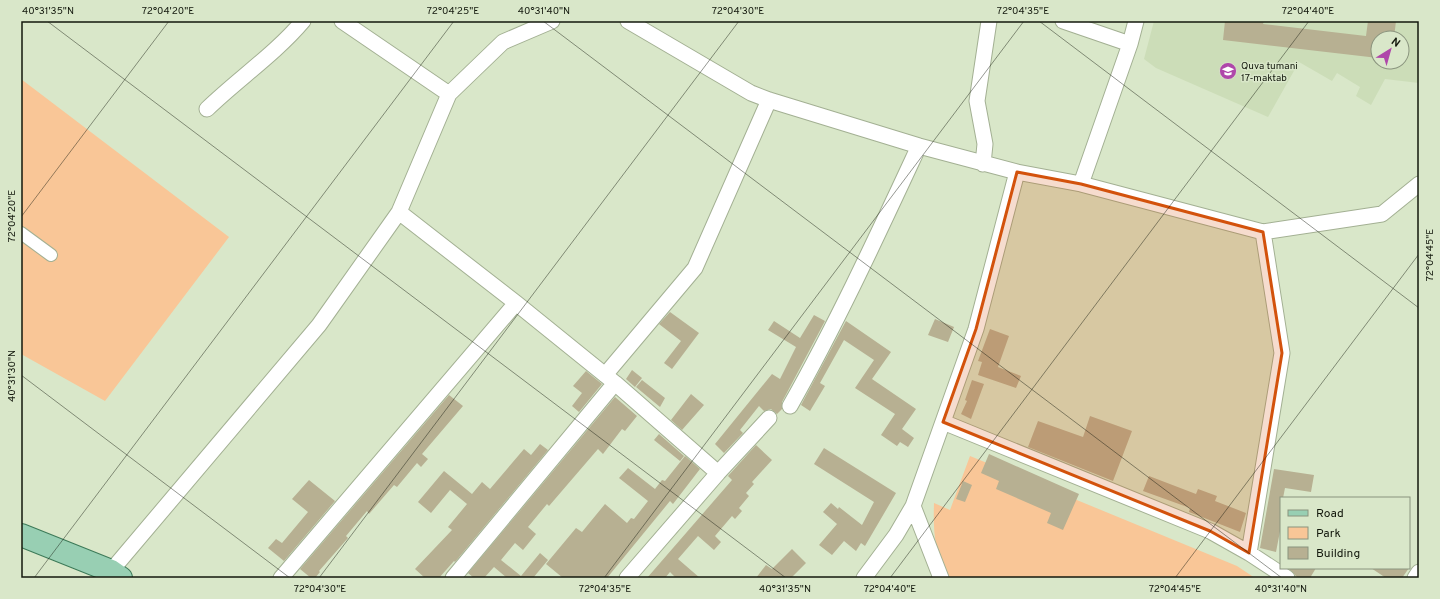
<svg xmlns="http://www.w3.org/2000/svg" width="1440" height="599" viewBox="0 0 1440 599" font-family="Overpass,sans-serif">
<style>
.built{fill:#ccddb8;fill-rule:evenodd}
.green{fill:#f9c697}
.building{fill:#b7b092}
.lines{fill:none;stroke-linecap:round;stroke-linejoin:round}
.pedestrian-casing{stroke:#a3b093;stroke-width:14}
.minor-casing{stroke:#a3b093;stroke-width:17}
.primary-casing{stroke:#3d7a58;stroke-width:24}
.pedestrian{stroke:#fff;stroke-width:12}
.minor{stroke:#fff;stroke-width:15}
.primary{stroke:#98cfb3;stroke-width:22}
.marked{fill:#d3520c;fill-opacity:0.2;stroke:#d3520c;stroke-width:3;stroke-linejoin:round}
.ticks{fill:none;stroke:#13180d;stroke-width:1;stroke-opacity:0.45}
.labels{text-anchor:middle;stroke-width:3;stroke-linejoin:round;paint-order:stroke}
.poi-label{font-size:10px;fill:#13180d;stroke:#d9e7c9;text-anchor:start}
.neatline{fill:none;stroke:#13180d;stroke-width:1.5}
.ticks-label{font-size:10px;text-anchor:middle;fill:#13180d}
</style>
<rect width="100%" height="100%" fill="#d9e7c9"/>
<path class="built" d="M1154 21H1419V83L1385 79 1371 105 1356 96 1360 87 1337 73 1332 81 1299 62 1268 117 1156 68 1144 59ZM1378 38H1402V62H1378Z"/>
<path class="green" d="M21 79 229 237 105 401 21 354Z
M970 456 1237 566 1255 578H946C935 549 933 534 934 503L950 510Z"/>
<path class="building" d="M1225 21H1264L1263 24 1366 36 1368 21H1396L1394 38H1378V58L1223 40Z
M670 312 699 333 672 369 664 363 681 341 659 324Z
M814 315 825 321 782 402V409L777 414 771 409 764 411 759 406 740 430 743 433 724 453 715 444 772 374 780 379 796 347 768 330 774 321 800 338Z
M935 319 954 327 948 342 928 335Z
M846 321 891 352 872 379 916 409 902 429 914 438 908 447 900 442 897 446 881 435 895 414 855 388 874 360 844 340 820 383 825 386 810 411 801 405Z
M990 329 1009 336 998 367 1021 376 1016 388 978 375 982 362 978 361Z
M632 370 642 378 635 387 626 379Z
M586 371 602 384 579 412 572 406 582 393 573 386Z
M642 380 665 398 660 407 636 387Z
M972 380 984 384 971 419 961 414 967 401 965 400Z
M691 394 704 405 682 430 671 420Z
M449 395 463 406 422 454 428 459 421 467 417 463 397 487 394 485 369 514 367 511 346 536 348 538 319 571 320 572 315 578H311L300 569Z
M615 397 637 416 625 431 622 429 603 454 598 449 549 506 547 504 528 527 536 534 523 550 515 543 501 560 521 576 540 553 548 560 533 578H507L494 567 484 578H474L468 573Z
M1090 416 1132 431 1113 481 1028 447 1038 421 1083 437Z
M659 434 684 456 680 461 654 440Z
M540 444 548 450 455 562 454 561 439 578H425L415 569 452 530 448 527 467 504 450 490 431 513 418 502 444 471 472 494 482 482 490 489 524 449 531 455Z
M756 445 772 460 752 482 754 484 746 493 749 496 739 508 742 511 735 519 732 516 715 536 721 542 714 550 698 536 678 559 700 578H676L670 572 665 578H647L732 480 728 476Z
M824 448 896 493 865 546 861 543 856 551 844 541 832 555 819 545 837 524 823 512 831 503 838 509 839 507 862 525 874 502 814 464Z
M989 454 1079 494 1063 530 1047 523 1051 513 996 489 999 481 981 473Z
M685 456 700 469 673 504 670 501 607 578H563L546 564 576 528 582 532 605 504 627 523 631 518 634 519 648 501 619 478 628 468 655 489 662 480 665 481Z
M1274 469 1314 475 1311 492 1285 488 1283 498H1281V526L1276 552 1260 548Z
M1149 476 1196 494 1198 489 1217 496 1215 501 1246 513 1240 532 1189 512 1190 508 1143 491Z
M309 480 335 501 284 561 268 548 276 539 282 543 308 512 292 499Z
M963 481 972 485 965 502 956 499Z
M792 549 806 563 791 578H756L766 565 772 569Z
M1288 568H1316L1310 578H1298Z
M1371 568H1409L1402 578H1386Z"/>
<g class="lines">
<g class="pedestrian-casing">
<path id="pedestrian" d="M21 233 51 255"/>
</g>
<g class="minor-casing">
<path id="minor" d="M342 21 449 94
M628 21 751 93 769 100 919 146 1017 172
M1063 21 1130 44
M207 109C238 79 275 54 303 21
M983 164 985 144 977 101 989 21
M1081 184 1130 44 1136 21
M399 212 516 303 615 383 718 473 627 578
M605 375 695 268 769 100
M790 406C838 321 878 234 919 146
M943 422 1210 531 1249 553 1287 578
M718 473 769 418
M913 506 941 578
M1249 553 1282 353 1263 232
M111 571 319 325 399 212 449 94 503 42 552 21
M281 578 516 303
M453 578 615 383
M864 578 896 535 913 506 976 329 1017 172 1081 184 1263 232 1382 214 1419 184
M1415 578 1419 572"/>
</g>
<g class="primary-casing">
<path id="primary" d="M21 535 111 571 121 578"/>
</g>
<use href="#pedestrian" class="pedestrian"/>
<use href="#minor" class="minor"/>
<use href="#primary" class="primary"/>
</g>
<path class="marked" d="M1017 172 1081 184 1263 232 1282 353 1249 553 1210 531 943 422 976 329Z"/>
<path class="ticks" d="M47 21 786 578M543 21 1282 578M1039 21 1419 308M21 217 169 21M21 375 290 578M34 578 454 21M319 578 739 21M604 578 1024 21M890 578 1309 21M1175 578 1419 254"/>
<defs>
<g id="school-disc" transform="scale(0.9)"><circle r="9.5" fill="#af47aa" stroke="#d9e7c9"/><path d="M0-5L7-2L0 1L-7-2ZM-4 1L0 2.5L4 1V4Q0 6-4 4Z" fill="#fff"/></g>
</defs>
<g fill-rule="evenodd">
<use href="#school-disc" x="1228" y="71"/>
</g>
<g class="labels">
<g class="poi-label">
<text x="1241" y="69">Quva tumani<tspan x="1241" dy="12">17-maktab</tspan></text>
</g>
</g>
<rect width="1440" height="599" fill="none" stroke="#d9e7c9" stroke-width="44"/>
<rect x="1280" y="497" width="130" height="72" fill="#d9e7c9" stroke="#8a947e"/>
<rect x="1288" y="510" width="20" height="6" fill="#98cfb3" stroke="#8a947e"/>
<text x="1316" y="517" font-size="12" fill="#13180d">Road</text>
<rect x="1288" y="527" width="20" height="12" fill="#f9c697" stroke="#8a947e"/>
<text x="1316" y="537" font-size="12" fill="#13180d">Park</text>
<rect x="1288" y="547" width="20" height="12" fill="#b7b092" stroke="#8a947e"/>
<text x="1316" y="557" font-size="12" fill="#13180d">Building</text>
<g transform="translate(1390 50) rotate(37)"><circle r="19" fill="#d9e7c9" stroke="#8a947e"/>
<path d="M0-3L7 15L0 10L-7 15Z" fill="#af47aa"/>
<text y="-6" font-size="11" font-weight="bold" text-anchor="middle" fill="#13180d">N</text>
</g>
<rect x="22" y="22" width="1396" height="555" class="neatline"/>
<g class="ticks-label">
<text x="48" y="14">40°31'35"N</text>
<text x="168" y="14">72°04'20"E</text>
<text x="453" y="14">72°04'25"E</text>
<text x="544" y="14">40°31'40"N</text>
<text x="738" y="14">72°04'30"E</text>
<text x="1023" y="14">72°04'35"E</text>
<text x="1308" y="14">72°04'40"E</text>
<text transform="translate(11 216) rotate(-90)" y="4">72°04'20"E</text>
<text transform="translate(1429 255) rotate(-90)" y="4">72°04'45"E</text>
<text transform="translate(11 376) rotate(-90)" y="4">40°31'30"N</text>
<text x="320" y="592">72°04'30"E</text>
<text x="605" y="592">72°04'35"E</text>
<text x="785" y="592">40°31'35"N</text>
<text x="890" y="592">72°04'40"E</text>
<text x="1175" y="592">72°04'45"E</text>
<text x="1281" y="592">40°31'40"N</text>
</g>
</svg>
